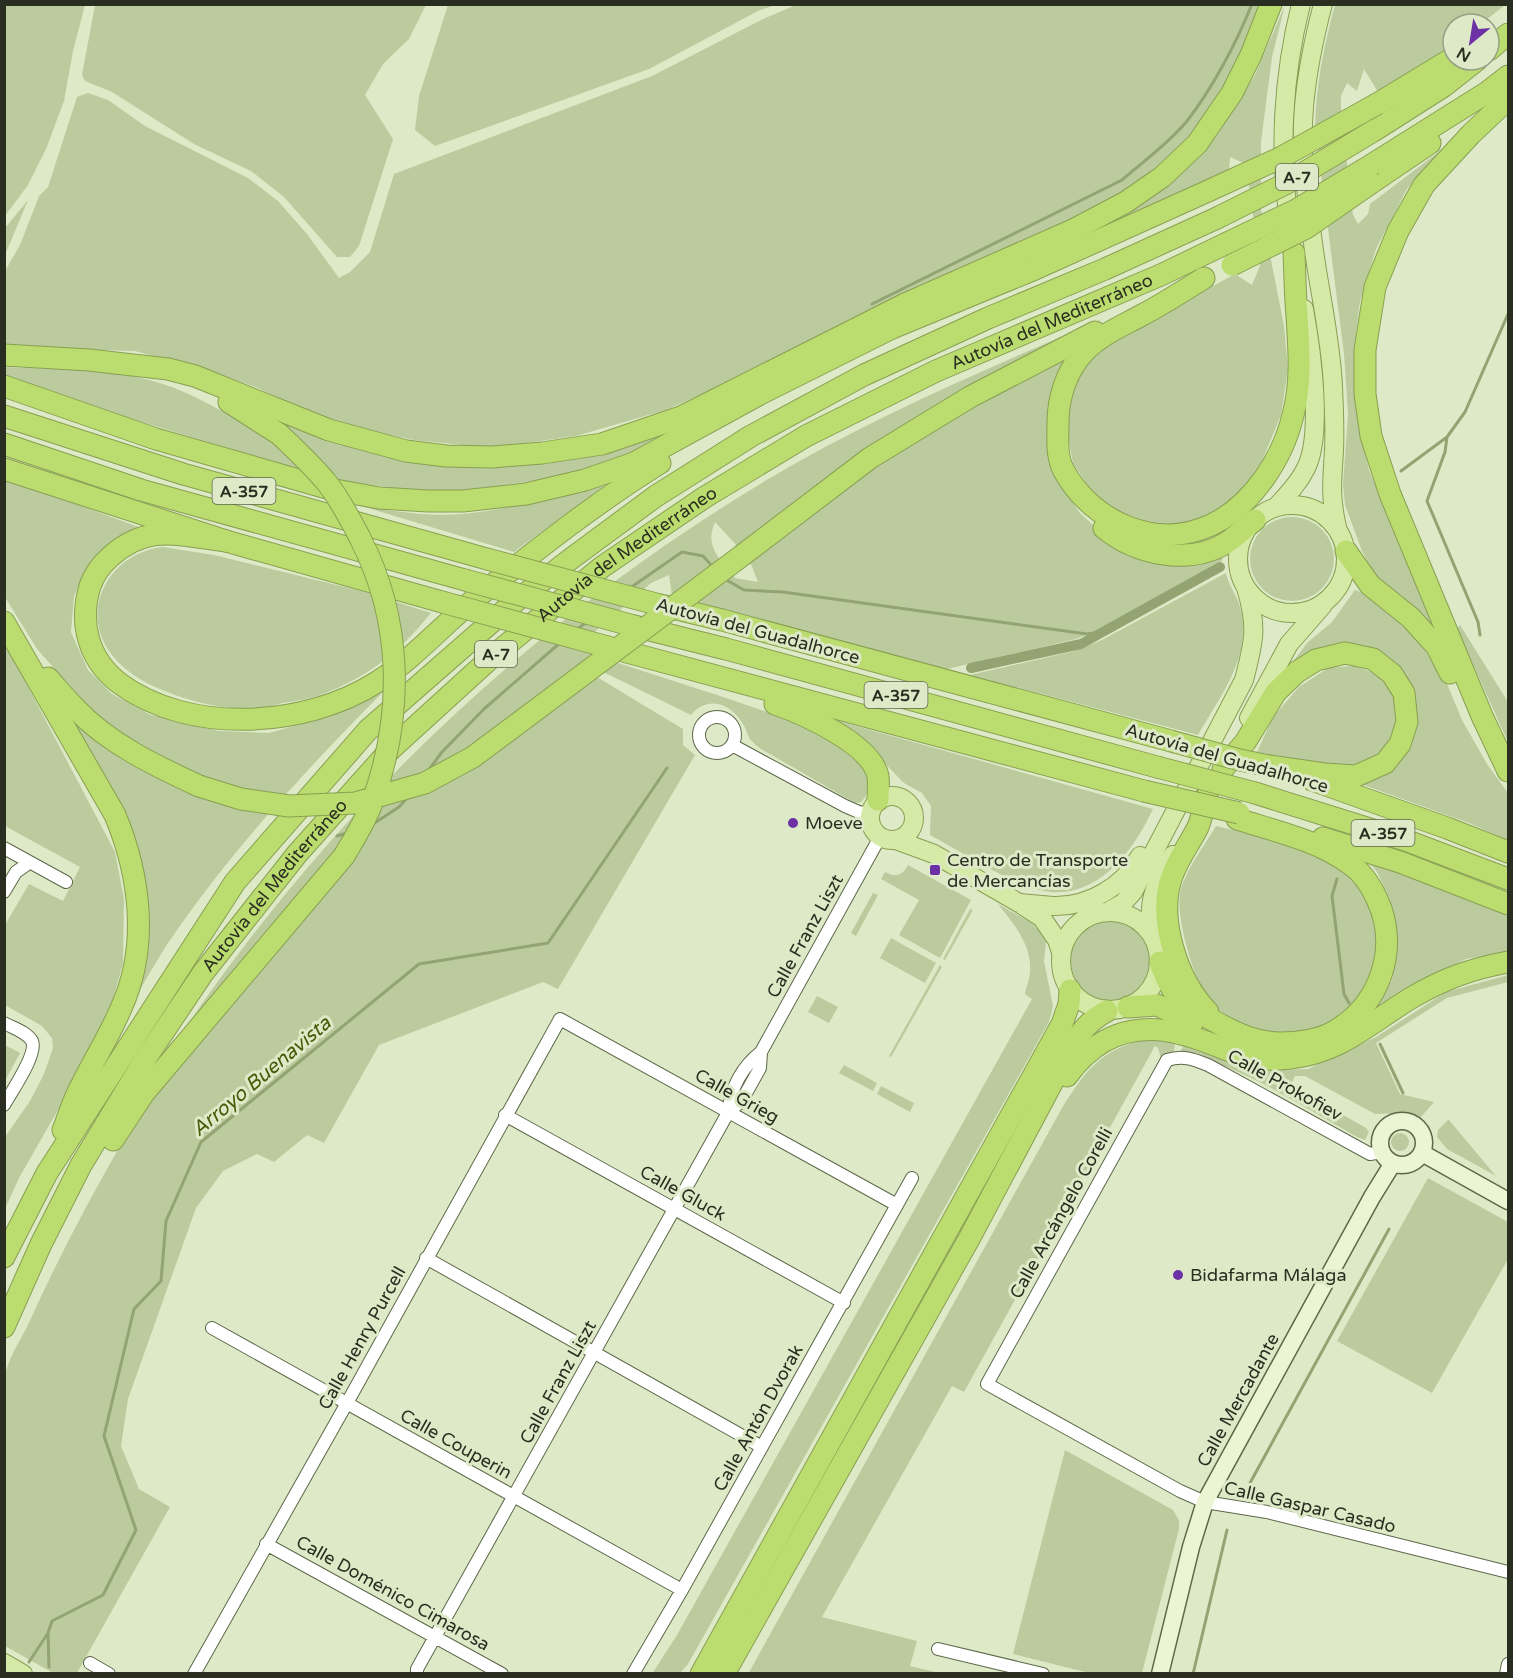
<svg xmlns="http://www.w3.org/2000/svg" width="1513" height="1678" viewBox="0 0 1513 1678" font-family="'Varela Round',sans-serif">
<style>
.green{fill:#bbcb9d}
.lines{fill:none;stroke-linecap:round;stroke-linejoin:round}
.stream{stroke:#93a472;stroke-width:3}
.canal{stroke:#93a472;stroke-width:10}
.street-casing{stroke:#5d6849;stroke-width:14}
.secondary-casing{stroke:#5d6849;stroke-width:19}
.primary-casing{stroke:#889f53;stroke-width:20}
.highway-casing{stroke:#889f53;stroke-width:23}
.street{stroke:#fff;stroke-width:12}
.secondary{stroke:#ebf4d4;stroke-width:16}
.primary{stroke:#d6eaa8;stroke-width:18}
.highway{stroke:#bbdc6e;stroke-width:21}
.highway-bridge-casing{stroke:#889f53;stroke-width:23;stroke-linecap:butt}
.highway-bridge{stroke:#bbdc6e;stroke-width:21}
.poi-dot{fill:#6d31a6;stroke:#deeac7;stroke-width:2}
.labels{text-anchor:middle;stroke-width:6;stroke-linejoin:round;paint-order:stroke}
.shield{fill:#deeac7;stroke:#606653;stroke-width:1.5}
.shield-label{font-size:16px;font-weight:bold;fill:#2a2e21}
.street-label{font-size:18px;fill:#2a2e21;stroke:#deeac7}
.poi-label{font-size:18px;fill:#2a2e21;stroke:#deeac7;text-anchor:start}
.water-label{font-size:20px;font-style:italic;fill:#465a0a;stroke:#deeac7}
</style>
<rect width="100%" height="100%" fill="#deeac7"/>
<path class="green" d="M5 4 85 5 73 51 64 101 46 149 28 185 5 216Z
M95 5H426L409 39 383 64 365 95 393 139 359 246 350 257H337L284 197 251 171 194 144 112 92 85 81 82 75Z
M448 5V4L775 5 758 11 649 69 435 146 415 130 419 96Z
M796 5H1264L1217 104 1189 143 1133 190 1045 233 923 286 713 389 666 410 576 436 491 448 414 440 329 423 258 388 219 374 135 351 5 347V271L20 245 39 196 48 187 77 97 88 93 108 100 145 126 248 178 278 201 307 234 339 278 350 272 370 252 394 174 652 76 763 19Z
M1285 5 1272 57 1261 142V209L1284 326 1288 369 1281 415 1262 461 1247 482 1224 508 1195 523 1164 526 1134 521 1114 510 1092 492 1073 463 1066 426 1073 386 1090 358 1114 340 1235 274 1252 285 1260 266 1246 164 1230 157 1229 173 1206 185 1065 243 1172 180 1216 137 1255 75Z
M1335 5H1505L1481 24H1453V45L1378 92 1364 69 1357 91 1347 83 1341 96V111L1353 215 1358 224 1368 214 1370 204 1449 144 1407 189 1376 249 1360 301 1355 341V402L1369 470 1436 628 1375 575 1362 551 1345 505 1343 484 1348 414 1344 354 1315 127C1316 85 1324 45 1335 5Z
M28 200 5 255V228Z
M1105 318 988 380 739 548 715 522C704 547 720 558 735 578L758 582 749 559 877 465 968 409 1072 355 1059 482 1080 513 1106 537 1220 555 1223 560 1094 632 1076 639 947 669 672 596 669 575 651 583 575 649 723 697 796 722 818 732 859 763 869 775V787L866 796 861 802 855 803 761 749C757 746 753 743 750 739 747 735 747 730 744 726 733 704 708 694 691 715L587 664 582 668 683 729V745L695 755 558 989 543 982 379 1045 324 1143 307 1135 274 1162 257 1154 223 1171 196 1208 128 1399 121 1446 139 1489 170 1507 77 1673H53L5 1646C5 1584 5 1522 5 1461 5 1436 1 1401 5 1377 7 1361 19 1342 27 1327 55 1265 86 1205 120 1146 138 1114 153 1078 172 1048 320 823 518 633 747 492 860 422 984 370 1105 318Z
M5 367C60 370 120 368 172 387 198 397 222 411 246 425L260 410 498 465 718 407 653 446 592 469 540 480 469 490H408L342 481 274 462 109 412 5 375Z
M4 477 141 528 98 555 86 571 74 596 71 632 88 670 112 694 151 715 219 731 269 733 326 717 382 693C308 768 235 846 175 933 160 954 147 978 134 1000L143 885 66 713C102 754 146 775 196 793L201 778 124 737 98 718 37 649 5 597Z
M615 478 514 552 358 505C391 511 429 517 463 514 515 509 565 493 615 478Z
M1250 559a42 42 0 1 1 84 0a42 42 0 1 1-84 0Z
M163 547 214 555 361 591 431 613C414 634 395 654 372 669 357 679 339 688 323 694 311 699 296 701 283 703 274 705 265 709 256 709 233 710 206 705 184 698 160 690 135 680 117 661 75 617 106 553 163 547Z
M1226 573C1228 585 1237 595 1240 607 1254 654 1220 696 1198 735L970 675 1075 651 1102 640Z
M1355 590 1363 593 1401 620 1443 674 1462 720 1487 764 1508 793V840L1469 823 1358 783 1383 770 1409 699 1360 648 1292 663 1307 643 1332 622Z
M1460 625 1508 702V742L1457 629Z
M5 643 115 852 124 899 123 963 109 1014 66 1096 19 1178 5 1209V1137L30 1101 44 1074 53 1048 52 1038 42 1026 5 1005V925L29 884 63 901 80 867 5 826Z
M1353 666C1361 669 1372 671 1379 675 1395 686 1402 722 1392 738 1384 752 1367 762 1352 767 1341 771 1273 755 1257 752L1273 717 1299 687 1328 668Z
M824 717 1153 809C1135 848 1101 896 1051 892 1017 889 962 852 930 835L931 806 922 793 904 783 862 740Z
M1216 826C1249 834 1285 839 1317 853 1400 891 1397 1007 1306 1030 1301 1032 1294 1034 1289 1035 1274 1036 1253 1031 1240 1024 1218 1012 1202 994 1194 970 1187 950 1177 916 1180 894 1183 873 1205 845 1216 826Z
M1369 862 1508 913V952L1466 959 1413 985 1376 1009 1392 980 1397 937 1390 899 1377 872Z
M908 865 971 900 940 958 899 935 919 900 881 879 885 872C896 878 903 875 908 865Z
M873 893 878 895 856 936 851 933Z
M998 904 1030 922 1040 931 1046 942 1044 961 1053 1006 1049 1022 688 1664 680 1673 652 1674 677 1635 1032 999 1025 994C1026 987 1030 979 1030 971 1032 945 1013 923 998 904Z
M970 909 973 910 945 960 943 959Z
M1070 961a41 41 0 1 1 82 0a41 41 0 1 1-82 0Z
M891 938 936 963 925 983 880 958Z
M940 965 942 967 891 1057 889 1056Z
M1508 975V982L1447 998 1376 1043 1400 1094 1434 1102 1421 1117 1406 1113 1375 1114 1305 1076H1295L1291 1085 1366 1128 1369 1132 1365 1140 1357 1137C1300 1105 1245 1068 1181 1051L1183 1046 1236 1065 1261 1071 1308 1069 1376 1037 1446 992Z
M817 996 838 1007 829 1023 808 1012Z
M1146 1039 1175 1043 1174 1051 1161 1059 1158 1048 1155 1046 964 1392 952 1386 822 1617 917 1641 910 1666 939 1673 748 1674 1062 1108C1086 1070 1100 1050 1146 1039Z
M5 1045 20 1053 5 1081Z
M844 1065 877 1083 873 1091 839 1073Z
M881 1086 914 1103 910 1112 877 1094Z
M1449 1119V1120L1496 1176 1447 1149 1437 1137 1438 1130Z
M1391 1142a9 9 0 1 1 18 0a9 9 0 1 1-18 0Z
M1428 1178 1508 1222V1259L1432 1393 1337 1341Z
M1065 1450 1173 1510 1179 1520V1529L1142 1673H1089L1013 1654Z"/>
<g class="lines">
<path class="stream" d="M872 304 1122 180C1144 161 1169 143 1187 121 1212 89 1237 42 1252 4
M1447 437 1445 452 1427 501 1478 622 1480 635
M1401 471 1447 437 1465 412 1508 314
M723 578 744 590 783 592 1087 634 1102 632
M630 588 682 552 703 556 712 566
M576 630 587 622
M428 771 442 752 484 709 561 642
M373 824 399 807 408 797
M337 836 347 833
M1337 879 1332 896 1344 994 1349 1003
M1380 1044 1403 1093
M1250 1483 1389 1229
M29 1662 48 1633
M49 1667 48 1633 52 1621 103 1595 136 1530 104 1436 134 1309 161 1281 166 1221 201 1142 419 964 548 943 667 768
M1193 1674 1227 1530"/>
<path class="canal" d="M971 668 1081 644 1220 567"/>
<g class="street-casing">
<path id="street" d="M699 735a18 18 0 1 1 36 0a18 18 0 1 1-36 0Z
M732 745 845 806 861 813 870 812
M4 848 66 882
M4 892 16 872 26 865 28 861
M4 1023C13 1028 27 1032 32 1041 38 1054 11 1092 4 1105
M729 1111 741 1102 760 1068 761 1052 880 837
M505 1115 844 1303
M1382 1152 1370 1154 1208 1065C1193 1059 1183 1055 1167 1060L987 1384 1180 1491 1205 1502 1267 1512 1508 1572
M426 1258 762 1447
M212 1328 682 1590
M266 1544 502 1674
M938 1649 1043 1674
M90 1663 109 1674
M194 1674 347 1403 560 1019 897 1205
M417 1674V1669L729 1111C730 1088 743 1066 761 1052
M633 1674 682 1590 912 1178
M1506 1674 1508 1664"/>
</g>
<g class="secondary-casing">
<path id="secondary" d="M1380 1143a22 22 0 1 1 44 0a22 22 0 1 1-44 0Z
M1422 1153 1508 1201
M1160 1674 1191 1547 1205 1502 1372 1197 1393 1163"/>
</g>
<g class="primary-casing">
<path id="primary" d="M1323 4C1314 38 1307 72 1304 107 1300 152 1307 199 1313 243 1319 291 1331 338 1333 387 1334 408 1335 430 1334 451 1332 481 1330 497 1337 527
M1290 226C1278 154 1283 75 1301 4
M1238 559a54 54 0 1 1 108 0a54 54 0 1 1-108 0Z
M1276 507C1287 495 1298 484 1305 470 1324 437 1311 348 1304 309
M1249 718 1289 644 1323 605
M870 818a22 22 0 1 1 44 0a22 22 0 1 1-44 0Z
M896 840 934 854 1019 903 1042 918 1057 940 1061 952
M1019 903C1031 904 1042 905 1053 906 1088 907 1123 887 1140 856
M1061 961a49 49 0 1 1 98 0a49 49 0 1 1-98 0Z
M1107 912 1123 903 1133 892 1244 680C1254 641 1258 628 1246 588
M1152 935C1147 898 1155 886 1173 855
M4 1663 23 1674"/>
</g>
<g class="highway-casing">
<g id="highway">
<path d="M1489 50 1508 34"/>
<path d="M1508 99 1471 134 1424 185 1398 231 1375 287 1365 350V394L1371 436 1390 494 1482 716 1508 771"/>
<path d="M1377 104 1453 58"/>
<path d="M1375 130 1444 86 1477 60"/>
<path d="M1373 164 1486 93 1508 76"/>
<path d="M1371 183 1430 143"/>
<path d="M1204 278C1183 291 1163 304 1142 315 1122 326 1100 335 1084 352 1067 370 1058 397 1058 422 1058 438 1056 457 1064 471 1092 522 1156 551 1211 525 1252 506 1283 458 1293 415 1302 382 1299 350 1297 316 1295 295 1295 274 1294 253"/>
<path d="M4 355 89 360 168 369 195 376 329 430 406 451 446 456 492 457 542 453 602 444 681 417 905 304 1075 229 1126 202 1162 177 1197 144 1232 93 1251 55 1271 4"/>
<path d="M4 386 156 439 330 489 379 498 428 501H463L526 494 585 480 634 463 762 393 892 328 1035 269 1208 191"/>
<path d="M229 402 279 434"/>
<path d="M4 416 183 474 487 559"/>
<path d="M4 444 141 490 465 580"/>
<path d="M4 469 226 541 442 602"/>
<path d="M1104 528C1136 554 1188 566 1226 543 1236 537 1245 527 1255 520"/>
<path d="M226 541C180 536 149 522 110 557 102 564 94 575 90 586 79 623 88 659 119 683 189 735 305 728 377 682 415 658 445 622 481 594 539 548 597 502 660 463"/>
<path d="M1346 551 1370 585 1411 618 1437 647 1450 673"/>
<path d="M744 554 870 458 970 397 1095 332"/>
<path d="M660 605 722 620 1171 741"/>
<path d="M4 622 115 815C140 875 149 945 122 1006 111 1033 95 1058 82 1084 74 1098 69 1115 63 1130"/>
<path d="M634 626 726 649 1157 767"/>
<path d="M608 647 1144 791"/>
<path d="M48 678C57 688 66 699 76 709 109 744 156 766 199 786"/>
<path d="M775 704C804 714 871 744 878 776 879 784 878 792 878 800"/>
<path d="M1223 769 1246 741 1276 692 1297 672 1316 660 1345 653 1373 659 1392 674 1404 693 1407 722 1400 744 1385 763 1356 776 1325 774 1269 766"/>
<path d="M1312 780 1447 828 1508 852"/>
<path d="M1255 793 1405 840 1508 879"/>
<path d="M1207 796C1204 806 1202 817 1198 827 1190 843 1178 859 1172 876 1157 918 1177 980 1208 1012"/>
<path d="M1323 838 1400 862 1508 904"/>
<path d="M1160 962C1173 1000 1183 1004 1216 1022 1236 1034 1258 1043 1280 1043 1297 1043 1319 1040 1333 1032 1380 1006 1400 948 1377 899 1371 886 1362 872 1350 864 1317 840 1275 831 1237 819"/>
<path d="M1128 1007 1157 1005 1193 1022"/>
<path d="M1067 1076C1095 1037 1133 1021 1181 1034 1209 1040 1235 1057 1264 1059 1272 1060 1282 1059 1291 1058 1341 1052 1370 1023 1411 998 1445 978 1471 969 1508 962"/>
<path d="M113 1140 144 1093 344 856"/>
<path d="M4 1257 47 1173 235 882 368 730 511 605 572 558 656 496 751 436 864 375 988 318 1105 269 1217 218"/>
<path id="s1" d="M4 1327 41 1244 81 1165 146 1058 203 973 297 854 391 749 493 656 602 567 705 497 806 436 936 371 1163 274 1225 244"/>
<path d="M701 1674 1062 1024 1069 1004 1070 990"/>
<path d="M724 1674 969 1239 1069 1051C1079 1034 1088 1021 1107 1011"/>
</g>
</g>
<use href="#street" class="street"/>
<use href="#secondary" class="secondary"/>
<use href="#primary" class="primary"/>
<use href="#highway" class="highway"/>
<g class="highway-bridge-casing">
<path id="highway-bridge" d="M1208 191 1280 158 1377 104
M1217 218 1287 183 1375 130
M1225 244 1296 210 1373 164
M1232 265 1306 228 1371 183
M279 434C296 450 312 465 327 483 340 499 350 519 360 538 403 621 404 715 372 803 365 822 354 839 344 856
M487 559 660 605
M465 580 634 626
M442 602 608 647
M1171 741 1240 760 1269 766
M1157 767 1255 793
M199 786 241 799 289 806 355 803 425 783 473 757 744 554
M1144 791 1239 813"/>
</g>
<use href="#highway-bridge" class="highway-bridge"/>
</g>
<g class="poi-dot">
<circle cx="793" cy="823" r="6"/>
<rect x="929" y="864" width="12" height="12" rx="3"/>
<circle cx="1178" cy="1275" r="6"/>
</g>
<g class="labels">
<g class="shield">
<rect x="1276" y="164" width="42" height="26" rx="4.5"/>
<rect x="212.5" y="478" width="63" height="26" rx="4.5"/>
<rect x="475" y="641" width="42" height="26" rx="4.5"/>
<rect x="864.5" y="682" width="63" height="26" rx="4.5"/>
<rect x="1351.5" y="820" width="63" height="26" rx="4.5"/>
</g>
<g class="shield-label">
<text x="1297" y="183">A-7</text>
<text x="244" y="497">A-357</text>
<text x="496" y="660">A-7</text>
<text x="896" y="701">A-357</text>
<text x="1383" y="839">A-357</text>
</g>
<g class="street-label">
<text dy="6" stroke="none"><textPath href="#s1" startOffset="1492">Autovía del Mediterráneo</textPath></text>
<text dy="6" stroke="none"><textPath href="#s1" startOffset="1006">Autovía del Mediterráneo</textPath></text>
<text transform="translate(758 631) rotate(15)" y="6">Autovía del Guadalhorce</text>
<text transform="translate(1227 758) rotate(16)" y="6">Autovía del Guadalhorce</text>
<text dy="6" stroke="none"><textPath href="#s1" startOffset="520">Autovía del Mediterráneo</textPath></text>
<text transform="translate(805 936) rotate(-61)" y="6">Calle Franz Liszt</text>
<text transform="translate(1285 1085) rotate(29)" y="6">Calle Prokofiev</text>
<text transform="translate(737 1096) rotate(29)" y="6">Calle Grieg</text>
<text transform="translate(683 1193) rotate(29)" y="6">Calle Gluck</text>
<text transform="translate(1061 1213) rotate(-61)" y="6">Calle Arcángelo Corelli</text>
<text transform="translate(362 1338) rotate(-61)" y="6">Calle Henry Purcell</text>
<text transform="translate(558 1382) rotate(-61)" y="6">Calle Franz Liszt</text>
<text transform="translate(1238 1400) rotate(-61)" y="6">Calle Mercadante</text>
<text transform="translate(758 1418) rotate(-61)" y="6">Calle Antón Dvorak</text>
<text transform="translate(456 1444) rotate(29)" y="6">Calle Couperin</text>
<text transform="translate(1310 1507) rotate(13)" y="6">Calle Gaspar Casado</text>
<text transform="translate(393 1593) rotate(29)" y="6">Calle Doménico Cimarosa</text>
</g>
<g class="poi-label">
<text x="805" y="829">Moeve</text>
<text x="947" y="866">Centro de Transporte<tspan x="947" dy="21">de Mercancías</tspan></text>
<text x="1190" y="1281">Bidafarma Málaga</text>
</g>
<g class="water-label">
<text transform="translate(261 1076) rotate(-40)" y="7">Arroyo Buenavista</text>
</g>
</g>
<rect width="1513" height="1678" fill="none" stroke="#2a2e21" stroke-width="12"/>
<g transform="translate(1471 42) rotate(210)"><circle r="28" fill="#deeac7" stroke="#969f85" stroke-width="1.5"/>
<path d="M0-4.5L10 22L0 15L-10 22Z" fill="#6d31a6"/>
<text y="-9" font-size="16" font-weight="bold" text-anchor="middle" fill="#2a2e21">N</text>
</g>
</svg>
